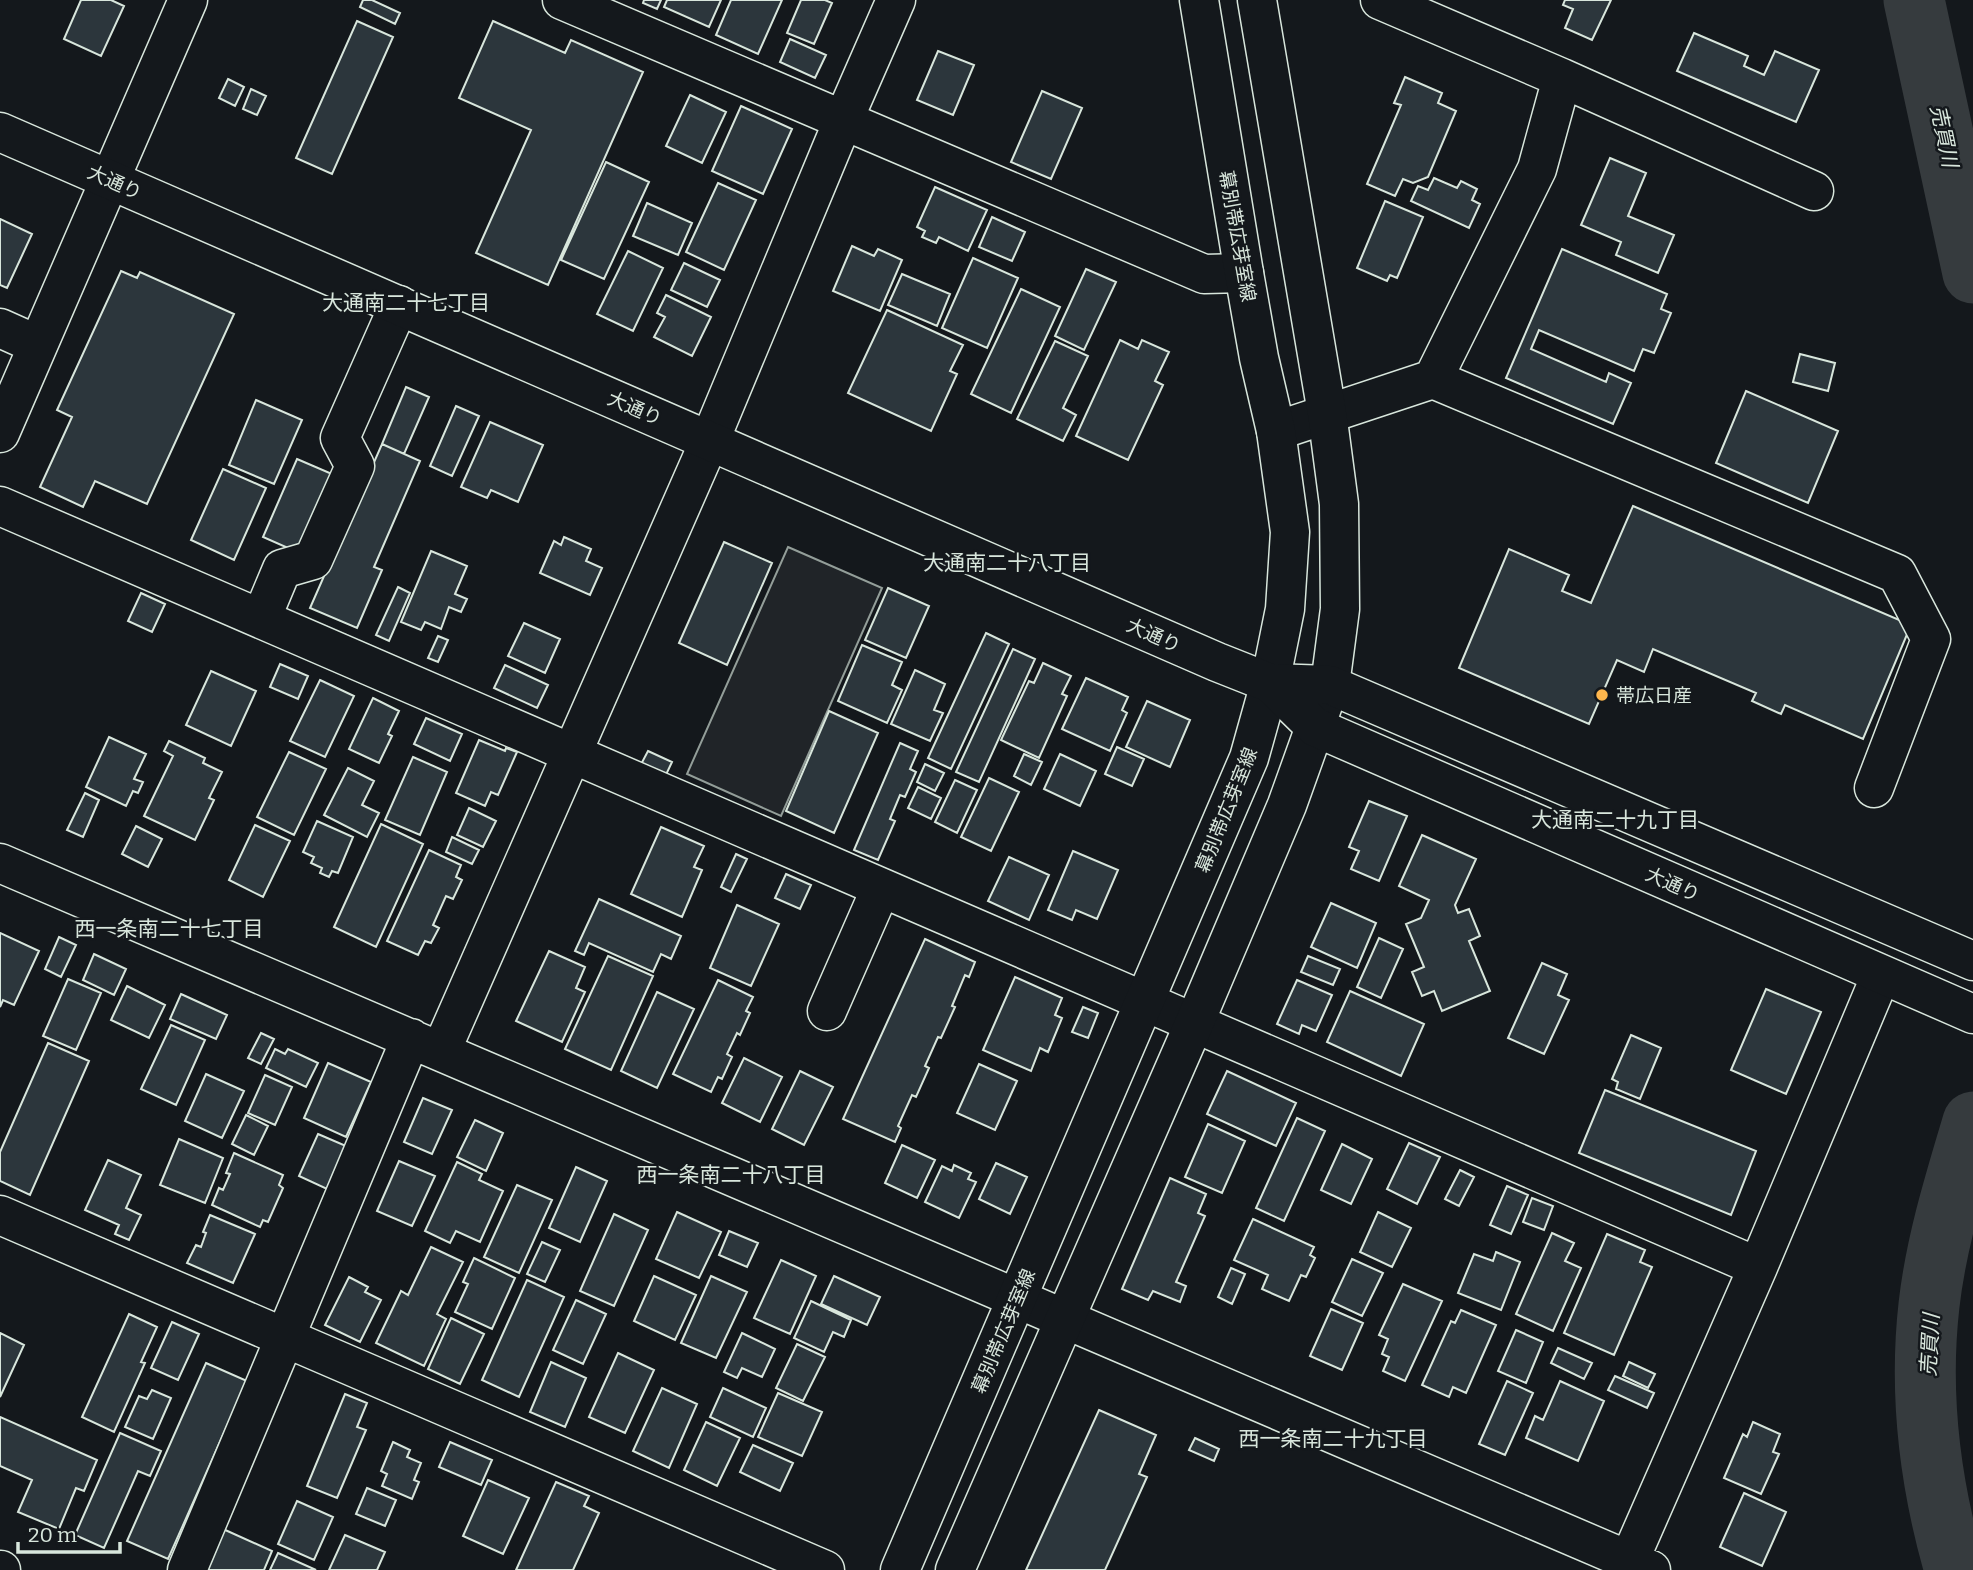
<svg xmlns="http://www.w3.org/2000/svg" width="1973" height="1570" viewBox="0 0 1973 1570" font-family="Bitter,'Noto Sans JP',serif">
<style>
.green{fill:#202428;stroke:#939e99;stroke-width:2}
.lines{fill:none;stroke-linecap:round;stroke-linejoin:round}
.river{stroke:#363b3e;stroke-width:61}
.building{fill:#2c363c;stroke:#d8e6dc;stroke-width:2}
.minor-casing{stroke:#d8e6dc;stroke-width:41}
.major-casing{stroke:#d8e6dc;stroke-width:41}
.highway-casing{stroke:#d8e6dc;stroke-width:41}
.minor{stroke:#14181c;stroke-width:38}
.major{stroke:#14181c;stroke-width:38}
.highway{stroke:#14181c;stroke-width:38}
.poi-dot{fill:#ffb74d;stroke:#14181c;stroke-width:2.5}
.labels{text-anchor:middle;stroke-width:5;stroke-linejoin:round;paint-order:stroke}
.street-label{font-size:19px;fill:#d8e6dc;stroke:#14181c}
.poi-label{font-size:19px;fill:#d8e6dc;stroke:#14181c;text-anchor:start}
.water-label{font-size:21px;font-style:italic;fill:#d8e6dc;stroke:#14181c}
.neighbourhood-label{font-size:21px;fill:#d8e6dc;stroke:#14181c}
</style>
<rect width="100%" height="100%" fill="#14181c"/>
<path class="green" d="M788 547 882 588 781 816 687 774Z"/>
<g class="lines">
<path class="river" d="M1914 0 1973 273
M1955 1570C1930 1484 1919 1394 1929 1305 1936 1243 1955 1182 1973 1122"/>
</g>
<path class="building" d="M81 0H111L124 6 101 56 64 39Z
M363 0H372L400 13 395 24 360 7Z
M644 0H661L657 9 643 3Z
M667 0H721L709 27 664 7Z
M731 0H782L758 54 716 35Z
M801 0H825L832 3 814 44 787 33Z
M1565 0H1611L1592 40 1565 28 1573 9 1563 5Z
M357 21 393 37 332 174 296 158Z
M493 21 565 53 571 40 643 72 548 285 476 253 531 130 459 98Z
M1694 33 1748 56 1744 66 1764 75 1775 51 1819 70 1796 122 1677 71Z
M790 39 826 55 815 78 780 62Z
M938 51 974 65 953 115 917 100Z
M1405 77 1442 93 1438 103 1456 111 1428 177 1413 183 1403 179 1395 196 1367 184 1401 105 1394 103Z
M228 79 244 87 235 106 219 98Z
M251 89 266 96 257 115 243 109Z
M1042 91 1082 108 1051 179 1011 162Z
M690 95 726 112 702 163 666 146Z
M741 106 792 129 763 194 712 171Z
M1610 158 1646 173 1628 216 1674 235 1658 273 1616 255 1621 242 1581 225Z
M606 162 649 182 604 279 561 260Z
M1434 178 1457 188 1461 181 1477 189 1472 200 1480 204 1469 228 1411 201 1418 186 1428 190Z
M718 183 756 200 724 270 686 252Z
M935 187 987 210 968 251 939 237 936 243 922 237 925 231 917 227Z
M1385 201 1423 217 1397 278 1390 275 1387 281 1357 268Z
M647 203 692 223 678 255 633 236Z
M992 217 1025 232 1012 261 979 247Z
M0 219 32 234 7 288 0 285Z
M852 246 874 256 878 249 902 260 880 311 833 291Z
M1562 249 1667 294 1661 309 1671 313 1654 353 1643 349 1634 371 1539 330 1531 349 1606 382 1609 373 1631 383 1613 424 1506 378Z
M628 251 663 268 633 331 597 314Z
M973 258 1018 278 987 348 942 328Z
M684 263 720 280 707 307 671 290Z
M1086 269 1116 282 1084 350 1055 336Z
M121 271 137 278 140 272 234 314 147 504 95 481 83 507 40 487 72 417 57 410Z
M902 274 950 294 937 326 888 305Z
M1021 289 1060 307 1011 413 971 394Z
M666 295 711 317 692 356 654 337 665 317 657 313Z
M887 310 963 345 950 371 957 374 931 431 848 393Z
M1120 340 1138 349 1142 340 1169 352 1155 381 1163 385 1128 460 1076 436Z
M1055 341 1088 356 1063 408 1076 415 1063 441 1017 419Z
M1800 354 1835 363 1828 391 1793 382Z
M406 387 429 397 404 454 382 444Z
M1746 391 1838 431 1808 503 1716 463Z
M256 400 302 420 274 484 229 465Z
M456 406 479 416 452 476 430 466Z
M490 422 543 445 518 502 491 490 487 498 461 487Z
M382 444 420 461 374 567 382 570 357 628 310 608Z
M297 459 332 474 297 552 263 537Z
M223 469 266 488 234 560 191 540Z
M1633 506 1911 625 1863 739 1785 705 1781 714 1752 701 1756 693 1653 649 1644 672 1617 660 1589 724 1459 668 1509 549 1569 575 1562 591 1591 603Z
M564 537 591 549 586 561 602 568 590 595 540 573 554 541 561 545Z
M724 542 772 563 727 665 679 643Z
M431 551 467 566 455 594 467 599 461 612 449 607 441 629 425 622 421 630 401 622Z
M398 587 410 593 389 641 376 635Z
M888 588 929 606 906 658 865 640Z
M141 593 165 604 152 632 128 621Z
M524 623 560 639 545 673 508 656Z
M986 633 1009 644 951 769 928 758Z
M438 636 448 640 438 662 428 658Z
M862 645 902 662 892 685 902 690 887 723 838 701Z
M1013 649 1035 659 979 782 956 772Z
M1043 663 1071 676 1062 694 1067 696 1039 758 1001 740 1029 681 1034 683Z
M280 664 308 676 298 699 270 687Z
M505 665 548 685 537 708 494 688Z
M915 670 945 684 934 710 943 713 930 741 891 724Z
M211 671 256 691 231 746 186 725Z
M1086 678 1128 697 1122 710 1127 713 1110 751 1062 729Z
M320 680 354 696 325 757 290 741Z
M373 698 399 711 388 734 392 736 379 763 349 749Z
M1147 701 1190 720 1170 767 1126 747Z
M829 711 878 733 834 833 786 811Z
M426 718 462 734 450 761 414 744Z
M109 737 146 754 134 779 143 782 138 793 133 791 126 806 86 787Z
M479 740 505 751 506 748 517 752 498 795 491 792 485 806 456 793Z
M169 741 205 758 203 763 222 772 209 798 214 800 195 840 144 816 173 756 164 751Z
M900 743 918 751 910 769 916 772 905 797 900 795 890 819 895 821 878 860 854 850Z
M1117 747 1144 759 1132 786 1105 774Z
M648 751 672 762 663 781 638 770Z
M289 752 326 769 294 835 257 817Z
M1024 754 1042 762 1031 785 1014 776Z
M1060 754 1096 771 1080 806 1044 789Z
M413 757 447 772 420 835 385 820Z
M925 764 944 773 935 791 917 782Z
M348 768 374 781 362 805 379 813 367 837 324 815Z
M989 778 1019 792 991 851 961 837Z
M955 780 977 790 957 833 935 822Z
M918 787 941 798 931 819 908 808Z
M85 793 99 800 83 837 67 830Z
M1369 801 1407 816 1379 881 1351 869 1359 851 1349 847Z
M469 808 496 821 483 847 457 835Z
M317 821 353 837 338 873 332 871 329 877 320 873 322 868 311 863 314 857 303 852Z
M381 824 423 844 376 947 334 927Z
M255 825 290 841 263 897 229 880Z
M136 826 162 839 148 867 122 854Z
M661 827 704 846 694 867 702 870 682 917 631 894Z
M1422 835 1476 859 1455 905 1458 913 1469 909 1480 936 1469 941 1490 991 1442 1011 1434 991 1422 996 1412 972 1424 967 1406 924 1421 918 1429 900 1399 886Z
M452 837 479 850 472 864 446 852Z
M429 850 461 865 456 877 462 880 453 899 446 896 433 925 439 928 431 943 425 941 418 955 387 941Z
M1073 851 1118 870 1097 919 1076 910 1072 920 1048 910Z
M736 854 747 859 731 892 721 887Z
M1009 857 1049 875 1029 920 988 901Z
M786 874 811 885 800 909 775 898Z
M599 899 681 936 671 959 661 954 653 972 589 943 584 955 575 951Z
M1331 903 1376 923 1357 968 1311 947Z
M737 905 779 924 751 986 710 968Z
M0 933 39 951 14 1005 3 1000 0 1007Z
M59 937 76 945 61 977 45 969Z
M1379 938 1403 949 1381 998 1357 987Z
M925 939 975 962 969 977 965 975 952 1006 955 1007 941 1038 938 1037 925 1066 929 1068 916 1097 912 1095 898 1126 901 1128 895 1142 843 1119Z
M549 951 585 967 576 988 585 992 562 1042 516 1021Z
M94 954 126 969 114 995 83 980Z
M608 956 653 976 611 1070 565 1049Z
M1308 956 1340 969 1333 985 1301 972Z
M1542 963 1567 974 1558 995 1569 1000 1544 1054 1508 1038Z
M1015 977 1062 998 1055 1015 1062 1018 1048 1052 1040 1048 1031 1071 983 1050Z
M68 979 101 993 76 1050 43 1036Z
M718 980 753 997 746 1011 750 1013 740 1035 737 1033 727 1054 732 1057 722 1079 718 1077 711 1092 673 1074Z
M1297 980 1332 995 1316 1031 1302 1025 1299 1034 1277 1024Z
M127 986 165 1005 149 1038 111 1020Z
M1766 989 1821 1012 1786 1094 1731 1070Z
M1350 991 1424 1024 1401 1076 1327 1042Z
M657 992 694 1009 657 1088 621 1071Z
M181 994 227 1015 216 1039 170 1019Z
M1083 1007 1098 1013 1088 1038 1072 1032Z
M171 1025 205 1040 176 1105 141 1089Z
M261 1033 274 1039 261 1064 248 1058Z
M1631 1035 1661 1048 1640 1099 1616 1089 1618 1082 1612 1079Z
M48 1043 89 1061 30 1195 0 1181V1152Z
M275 1049 285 1054 288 1049 318 1063 306 1087 266 1068Z
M744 1058 782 1077 760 1122 722 1103Z
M328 1063 371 1082 346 1137 304 1118Z
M979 1064 1017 1081 995 1130 957 1113Z
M800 1071 833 1087 804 1145 772 1129Z
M1227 1071 1296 1103 1276 1146 1207 1114Z
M206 1074 244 1091 222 1138 185 1121Z
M265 1075 292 1087 275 1125 248 1113Z
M1605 1090 1756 1151 1731 1215 1579 1153Z
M423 1098 452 1110 432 1154 404 1142Z
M246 1115 268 1126 254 1155 232 1144Z
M1297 1118 1325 1131 1284 1221 1256 1208Z
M475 1120 503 1133 486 1171 457 1157Z
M1208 1124 1245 1141 1222 1193 1185 1177Z
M318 1134 346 1146 327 1189 299 1176Z
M179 1139 223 1158 205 1203 160 1185Z
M1409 1143 1440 1157 1417 1204 1387 1189Z
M1342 1144 1372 1159 1351 1204 1321 1190Z
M902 1145 935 1160 917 1198 885 1183Z
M234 1153 283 1175 279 1185 283 1188 268 1222 263 1220 260 1227 212 1205 219 1188 223 1190 230 1174 226 1173Z
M108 1160 141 1175 126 1208 141 1215 129 1240 115 1234 119 1225 85 1210Z
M399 1161 435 1176 412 1226 377 1211Z
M457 1162 482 1174 479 1180 503 1191 480 1242 456 1231 450 1243 425 1231Z
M996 1163 1027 1177 1010 1214 979 1199Z
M954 1165 971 1173 968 1179 976 1182 959 1218 925 1202 942 1166 952 1171Z
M576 1167 607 1181 580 1242 549 1228Z
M1460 1170 1474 1177 1459 1206 1445 1199Z
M1170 1178 1206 1194 1198 1213 1205 1216 1176 1282 1186 1286 1180 1302 1153 1291 1148 1300 1122 1289Z
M517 1185 552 1200 519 1273 484 1257Z
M1507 1186 1528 1195 1511 1234 1490 1225Z
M1532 1198 1553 1206 1544 1230 1523 1222Z
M677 1212 721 1232 699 1278 656 1259Z
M1378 1212 1411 1228 1392 1267 1360 1252Z
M614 1214 648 1230 614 1306 580 1291Z
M210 1215 255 1234 233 1283 187 1263 196 1245 201 1247 206 1233 203 1232Z
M1253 1219 1314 1247 1310 1255 1315 1258 1306 1277 1301 1275 1289 1301 1262 1289 1268 1275 1234 1260Z
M729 1231 758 1243 747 1267 719 1255Z
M1552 1233 1574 1243 1565 1261 1581 1268 1553 1331 1516 1314Z
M1607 1234 1645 1250 1640 1262 1652 1267 1614 1355 1564 1333Z
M542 1242 560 1250 545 1282 527 1274Z
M431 1247 463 1262 437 1314 446 1319 424 1366 376 1343 401 1291 408 1295Z
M1496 1252 1520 1262 1501 1310 1458 1293 1474 1254 1493 1261Z
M474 1258 515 1278 492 1329 455 1312 468 1284 463 1282Z
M1352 1259 1383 1273 1362 1316 1332 1302Z
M781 1260 816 1276 790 1334 754 1318Z
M1231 1268 1245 1274 1232 1304 1218 1297Z
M654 1276 696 1295 675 1340 634 1321Z
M711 1276 747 1292 716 1358 681 1343Z
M834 1276 880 1297 867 1325 821 1304Z
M349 1277 368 1287 365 1292 381 1300 360 1342 325 1325Z
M527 1280 564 1297 519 1397 482 1380Z
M1403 1284 1442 1301 1405 1381 1383 1371 1389 1357 1382 1354 1388 1339 1379 1335Z
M576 1300 606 1314 583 1364 553 1350Z
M811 1301 851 1320 844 1337 833 1332 824 1352 794 1338Z
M1331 1309 1363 1323 1342 1370 1310 1356Z
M1461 1310 1496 1325 1466 1393 1453 1387 1449 1397 1422 1385 1451 1321 1455 1323Z
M129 1314 157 1327 141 1362 145 1363 114 1432 82 1417Z
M451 1318 484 1334 460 1384 428 1369Z
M172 1322 199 1334 178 1380 151 1368Z
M1516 1330 1543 1342 1526 1383 1498 1371Z
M0 1333 24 1345 0 1397Z
M742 1333 775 1349 762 1377 742 1368 737 1378 724 1372Z
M797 1344 825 1357 803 1401 776 1388Z
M1558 1348 1592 1363 1584 1379 1551 1363Z
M618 1353 654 1370 625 1433 589 1417Z
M551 1362 586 1378 565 1427 530 1412Z
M1629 1362 1655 1374 1648 1388 1623 1376Z
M206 1363 247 1381 168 1559 127 1541Z
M1615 1376 1654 1393 1647 1408 1608 1390Z
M1507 1381 1533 1393 1505 1455 1479 1444Z
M1560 1381 1604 1401 1578 1461 1526 1438 1535 1416 1543 1420Z
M662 1388 697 1404 669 1468 633 1451Z
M723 1388 766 1408 753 1437 710 1417Z
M152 1390 171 1398 153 1439 125 1427 139 1396 147 1399Z
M778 1393 822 1412 802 1456 758 1437Z
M345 1394 367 1403 357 1427 366 1430 337 1498 307 1486Z
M1099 1410 1156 1435 1139 1474 1147 1477 1105 1570H1026Z
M0 1417 97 1460 84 1491 76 1488 59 1529 18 1512 32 1480 0 1466Z
M706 1422 740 1438 717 1486 684 1470Z
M1753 1422 1780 1434 1773 1452 1779 1454 1761 1494 1724 1478 1743 1434 1747 1437Z
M120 1433 161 1451 150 1476 138 1471 104 1548 75 1535Z
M1195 1438 1219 1449 1214 1461 1189 1450Z
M393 1442 410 1450 407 1457 421 1463 414 1480 419 1482 412 1499 382 1486 387 1474 381 1471Z
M450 1442 492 1460 481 1485 439 1467Z
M753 1445 793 1463 780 1491 740 1472Z
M488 1480 529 1498 503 1554 463 1536Z
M556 1482 589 1496 584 1506 599 1513 573 1570H516Z
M367 1488 396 1500 385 1526 356 1514Z
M1744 1493 1786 1512 1762 1566 1720 1547Z
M297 1501 333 1517 314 1560 278 1544Z
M223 1529 272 1551 264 1570H205Z
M345 1535 385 1552 377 1570H329Z
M278 1553 316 1570H270Z"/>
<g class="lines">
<g class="minor-casing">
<path id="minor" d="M562 0 1204 274 1244 273
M1562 78 1814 191
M0 328 38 345
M1433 379 1897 574 1931 639 1874 788
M1276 431 1433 379 1537 169 1562 78 1380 0
M0 433 188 0
M0 506 1758 1267
M261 619 282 569 313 560 355 466 340 438 399 305
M0 863 1651 1570
M827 1011 881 888
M441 1051 710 440 843 121 896 0
M0 1215 825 1570
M0 1570H1
M187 1570 411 1038
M1625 1570 1758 1267 1881 975"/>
</g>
<g class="major-casing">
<path id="major" d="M900 1570 1249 758 1270 683 1285 609 1290 532 1276 431 1259 358 1244 273 1199 0
M955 1570 1194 1024 1287 805 1330 685 1340 609 1339 504 1327 413 1257 0"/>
</g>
<g class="highway-casing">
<path id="highway" d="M0 132 1217 662 1270 683 1330 685 1973 961
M1270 683 1315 727 1973 1014"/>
</g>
<use href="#minor" class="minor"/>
<use href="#major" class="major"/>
<use href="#highway" class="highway"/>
</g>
<circle class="poi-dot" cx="1602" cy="695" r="7"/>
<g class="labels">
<g class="street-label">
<text transform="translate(115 182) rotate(24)" y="7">大通り</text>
<text transform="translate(1238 236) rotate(80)" y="7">幕別帯広芽室線</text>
<text transform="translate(635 408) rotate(23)" y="7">大通り</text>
<text transform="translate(1154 635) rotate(24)" y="7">大通り</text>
<text transform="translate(1226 810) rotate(-68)" y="7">幕別帯広芽室線</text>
<text transform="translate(1673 884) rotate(24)" y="7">大通り</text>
<text transform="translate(1003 1331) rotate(-67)" y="7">幕別帯広芽室線</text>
</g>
<g class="poi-label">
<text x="1616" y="702">帯広日産</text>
</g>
<g class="water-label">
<text transform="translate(1944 136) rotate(78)" y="7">売買川</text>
<text transform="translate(1930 1345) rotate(-87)" y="7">売買川</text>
</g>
<g class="neighbourhood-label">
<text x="406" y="310">大通南二十七丁目</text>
<text x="1007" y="570">大通南二十八丁目</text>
<text x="1615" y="827">大通南二十九丁目</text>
<text x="169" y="936">西一条南二十七丁目</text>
<text x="731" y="1182">西一条南二十八丁目</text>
<text x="1333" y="1446">西一条南二十九丁目</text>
</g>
</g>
<path d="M18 1542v10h102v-10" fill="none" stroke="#d8e6dc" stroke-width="3.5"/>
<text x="28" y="1542" font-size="21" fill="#d8e6dc" stroke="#14181c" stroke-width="5" paint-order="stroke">20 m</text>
</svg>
